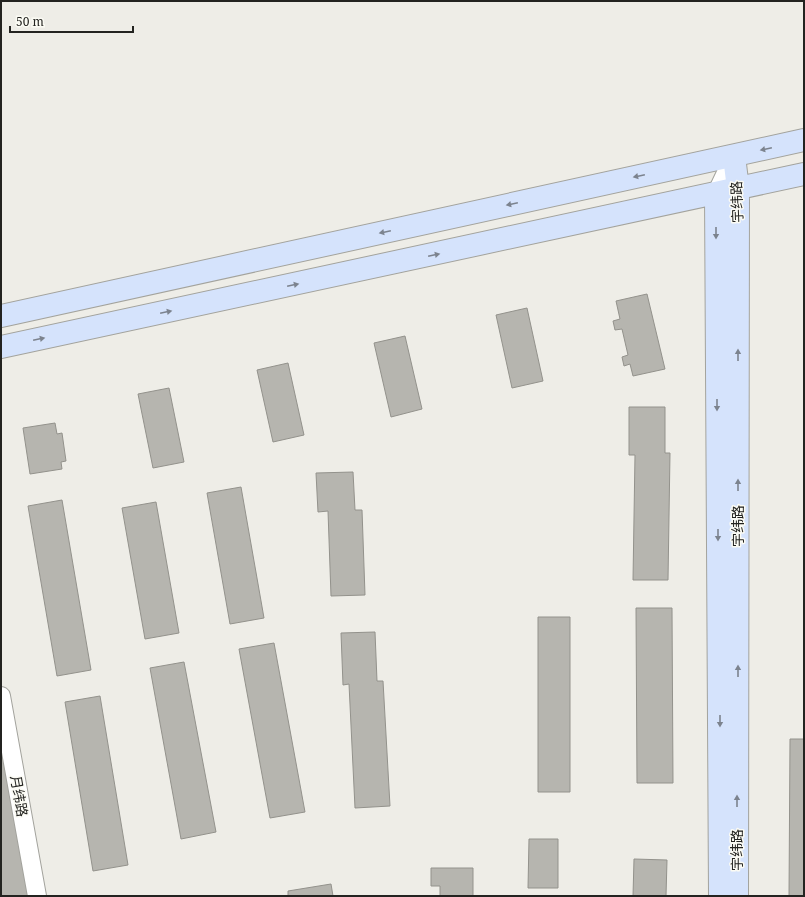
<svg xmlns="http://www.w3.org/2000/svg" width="805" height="897" viewBox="0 0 805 897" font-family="'Noto Serif','Noto Sans SC',serif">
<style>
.building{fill:#b6b5af;stroke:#93928c}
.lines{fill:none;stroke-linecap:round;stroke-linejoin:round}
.street-casing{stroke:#a3a39d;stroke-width:20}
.secondary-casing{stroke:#a3a39d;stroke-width:24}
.street{stroke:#fff;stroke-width:18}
.secondary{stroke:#d5e3fc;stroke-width:22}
.oneway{fill:#7c838e}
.labels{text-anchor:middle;stroke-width:3;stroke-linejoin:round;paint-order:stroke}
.street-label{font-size:14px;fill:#232320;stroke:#fbfbf4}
</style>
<rect width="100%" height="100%" fill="#eeede7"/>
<path class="building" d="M647 294 665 369 633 376 630 364 624 366 622 357 628 355 622 329 615 330 613 321 620 319 616 301Z
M527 308 543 381 512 388 496 315Z
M405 336 422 409 391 417 374 343Z
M288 363 304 435 273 442 257 370Z
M169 388 184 462 153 468 138 394Z
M629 407H665V453H670L668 580H633L635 455H629Z
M55 423 57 434 62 433 66 461 61 462 62 469 30 474 23 428Z
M353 472 355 510H362L365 595 331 596 328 511 318 512 316 473Z
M241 487 264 618 230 624 207 493Z
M62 500 91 670 57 676 28 506Z
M156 502 179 633 145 639 122 508Z
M636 608H672L673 783H637Z
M538 617H570V792H538Z
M375 632 377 681H383L390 806 355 808 349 684 343 685 341 633Z
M274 643 305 812 270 818 239 649Z
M184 662 216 832 181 839 150 668Z
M100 696 128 865 93 871 65 702Z
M790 739H804V896H789Z
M1 746 28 896H1Z
M529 839H558V888H528Z
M634 859 667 860 666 896H633Z
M431 868H473V896H440V886H431Z
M331 884 333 896H288V891Z"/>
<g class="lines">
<g class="street-casing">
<path id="street" d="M716 194 734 156
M1 696 37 896"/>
</g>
<g class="secondary-casing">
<path id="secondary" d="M734 156 738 189 737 896
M716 194 720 896
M1 316 804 140
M1 347 804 174"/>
</g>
<use href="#street" class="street"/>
<use href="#secondary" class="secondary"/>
</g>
<defs><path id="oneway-solid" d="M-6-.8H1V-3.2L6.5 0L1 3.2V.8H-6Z"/></defs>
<g class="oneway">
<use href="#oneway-solid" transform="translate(766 149) rotate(168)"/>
<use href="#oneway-solid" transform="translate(639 176) rotate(168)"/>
<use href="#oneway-solid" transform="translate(512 204) rotate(168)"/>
<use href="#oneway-solid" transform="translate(385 232) rotate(168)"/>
<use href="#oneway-solid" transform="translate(716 233) rotate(90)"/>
<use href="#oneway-solid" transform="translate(434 255) rotate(-12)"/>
<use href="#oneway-solid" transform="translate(293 285) rotate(-12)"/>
<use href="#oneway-solid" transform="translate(166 312) rotate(-12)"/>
<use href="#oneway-solid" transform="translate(39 339) rotate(-12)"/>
<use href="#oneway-solid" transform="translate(738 355) rotate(-90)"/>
<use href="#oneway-solid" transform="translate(717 405) rotate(90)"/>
<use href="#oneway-solid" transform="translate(738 485) rotate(-90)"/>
<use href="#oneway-solid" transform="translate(718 535) rotate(90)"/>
<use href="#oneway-solid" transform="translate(738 671) rotate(-90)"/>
<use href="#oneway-solid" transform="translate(720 721) rotate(90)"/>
<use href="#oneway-solid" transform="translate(737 801) rotate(-90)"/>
</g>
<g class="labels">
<g class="street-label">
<text transform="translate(737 202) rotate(-92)" y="5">宇纬路</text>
<text transform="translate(738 526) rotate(-90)" y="5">宇纬路</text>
<text transform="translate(19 796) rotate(80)" y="5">月纬路</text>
<text transform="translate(737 850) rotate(-90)" y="5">宇纬路</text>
</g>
</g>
<rect width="805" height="897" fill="none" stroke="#232320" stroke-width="4"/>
<path d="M10 26v6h123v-6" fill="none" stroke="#232320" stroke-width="2"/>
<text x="16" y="26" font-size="12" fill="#232320" stroke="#fbfbf4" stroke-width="3" paint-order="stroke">50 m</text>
</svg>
